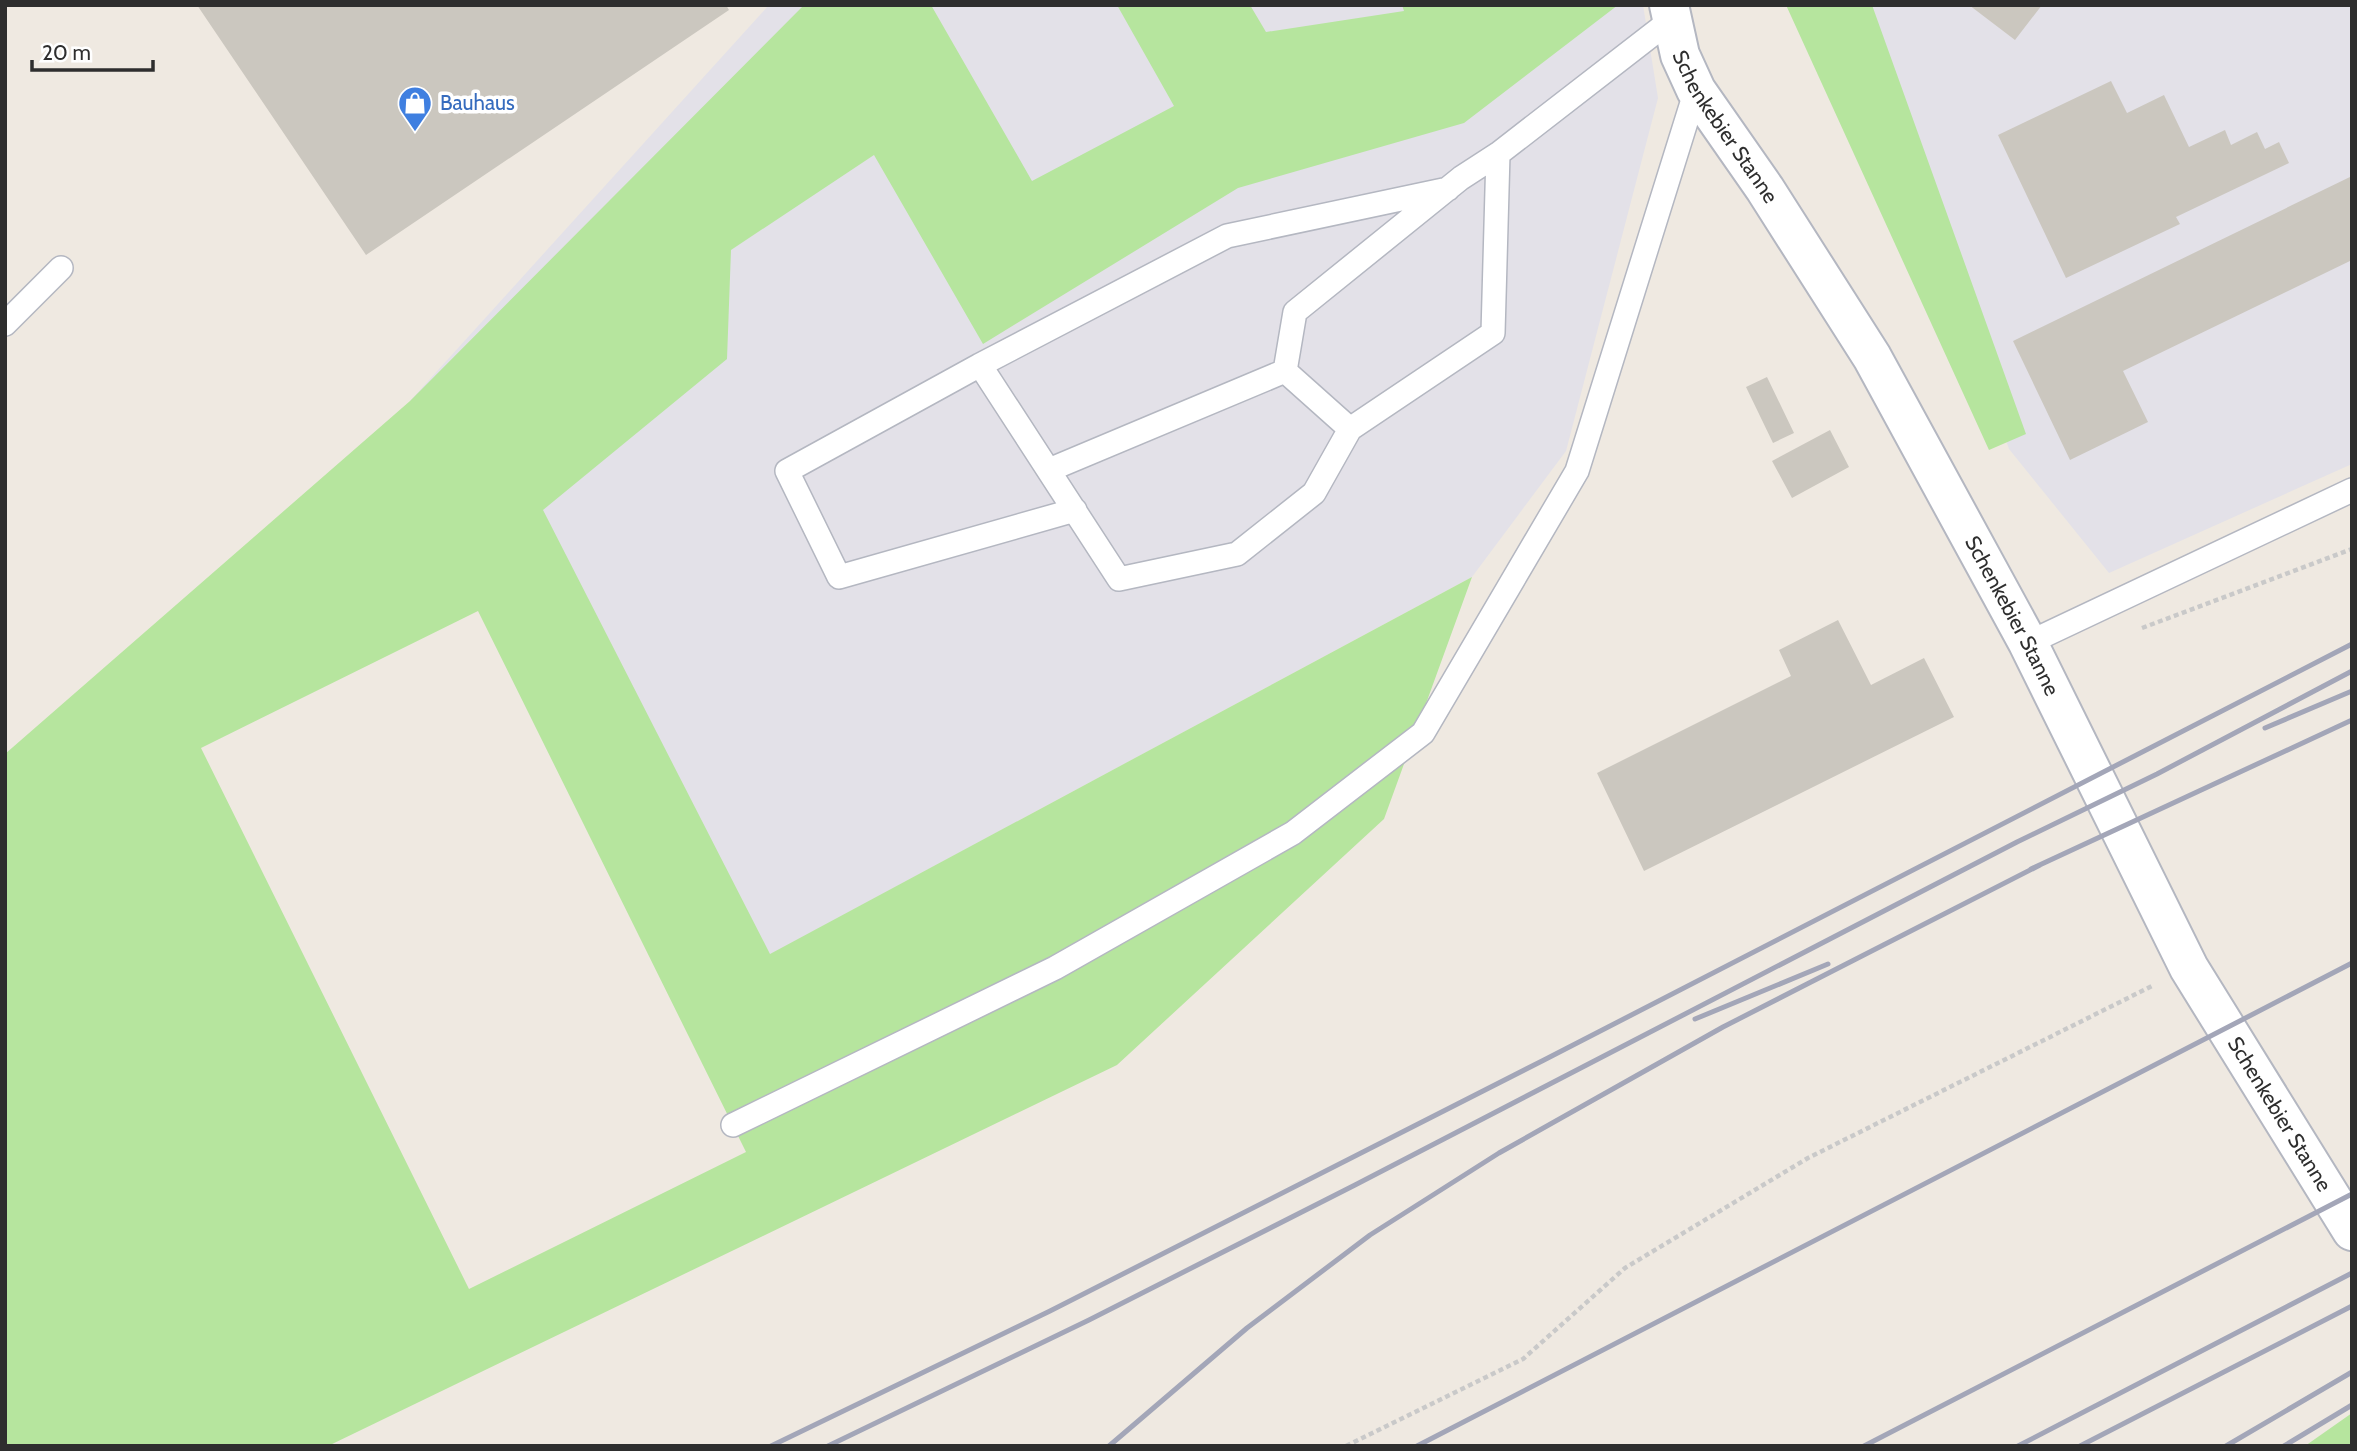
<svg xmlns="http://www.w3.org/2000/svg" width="2357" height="1451" viewBox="0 0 2357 1451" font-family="Cabin,sans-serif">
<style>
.industrial{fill:#e3e1e8}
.green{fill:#b6e59e;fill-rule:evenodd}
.building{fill:#cbc7bf}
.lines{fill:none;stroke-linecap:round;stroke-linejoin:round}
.lane-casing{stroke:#b4b7c1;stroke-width:26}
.secondary-casing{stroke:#b4b7c1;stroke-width:42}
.path{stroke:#c9c9c9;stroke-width:4.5;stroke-dasharray:5 3.5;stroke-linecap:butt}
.lane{stroke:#fff;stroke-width:23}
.secondary{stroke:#fff;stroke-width:38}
.rail{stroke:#a3a6b8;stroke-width:5}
.labels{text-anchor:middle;stroke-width:7;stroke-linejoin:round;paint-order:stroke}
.shop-label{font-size:21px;fill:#366cbe;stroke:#fff;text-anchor:start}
.street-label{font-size:21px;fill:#2e2e2e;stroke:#fff}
</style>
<rect width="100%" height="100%" fill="#efe9e1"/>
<path class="industrial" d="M769 5H1643L1658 98 1566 451 1472 577 713 985 410 401Z
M1853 5H2352V464L2109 573 2009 449Z"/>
<path class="green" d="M804 5H931L1032 181 1174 106 1117 5H1250L1266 32 1404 11 1402 5H1618L1464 123 1238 188 983 344 874 155 731 250 727 359 543 510 770 954 1472 577 1384 819 1117 1065 328 1446H5V754L410 401ZM478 611 746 1152 469 1289 201 748Z
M1786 5H1872L2026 434 1989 450Z
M2352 1413V1446H2305Z"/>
<path class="building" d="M197 5H726L729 10 366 255Z
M1969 5H2042L2015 40Z
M2111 81 2127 113 2164 95 2189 147 2225 130 2231 145 2257 132 2265 149 2279 142 2289 163 2176 217 2180 224 2066 278 1998 135Z
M2352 176V260L2123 371 2148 422 2070 460 2013 341Z
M1767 377 1794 433 1773 443 1746 387Z
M1830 430 1849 467 1792 498 1772 461Z
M1838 620 1871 685 1924 658 1954 717 1644 871 1597 773 1791 676 1779 650Z"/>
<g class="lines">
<g class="lane-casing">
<path id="lane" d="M1498 154 1493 333 1350 429 1285 371 1295 312 1461 178 1498 154 1671 20
M5 324 61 268
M980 365 787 471 839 577 1075 510
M1350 429 1314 493 1237 554 1119 579 980 365 1227 236 1448 189
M1049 470 1285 371
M2028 643 2352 490
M733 1125 1055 968 1293 833 1423 733 1577 471 1696 90"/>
</g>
<g class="secondary-casing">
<g id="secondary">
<path id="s1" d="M1669 5 1680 55 1696 90 1765 189 1872 357 2028 643 2189 968 2352 1231"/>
</g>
</g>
<path class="path" d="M2142 628 2352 549
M1346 1446 1523 1359 1625 1268 1808 1158 2154 985"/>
<use href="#lane" class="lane"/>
<use href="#secondary" class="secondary"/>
<path class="rail" d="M2265 728 2352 691
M2031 869 2352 720
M1695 1019 1828 964
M771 1446 1050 1311 1544 1060 2352 644
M828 1446 1089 1320 1355 1185 2017 842 2157 774 2352 671
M1109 1446 1247 1328 1370 1235 1499 1153 1723 1027 2040 865
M1417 1446 2352 963
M1864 1446 2352 1194
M2018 1446 2352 1273
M2080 1446 2352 1306
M2226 1446 2352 1372
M2284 1446 2352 1405"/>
</g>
<defs>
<g id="shop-pin" transform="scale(1.75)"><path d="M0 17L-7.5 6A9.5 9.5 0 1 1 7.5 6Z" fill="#3f7fe0" stroke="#fff"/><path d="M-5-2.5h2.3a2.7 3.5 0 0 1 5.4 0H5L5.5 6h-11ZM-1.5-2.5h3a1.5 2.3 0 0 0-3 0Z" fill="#fff"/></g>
</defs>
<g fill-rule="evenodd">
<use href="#shop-pin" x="415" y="103"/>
</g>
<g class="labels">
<g class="shop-label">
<text x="440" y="110">Bauhaus</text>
</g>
<g class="street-label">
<text dy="7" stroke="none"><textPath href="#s1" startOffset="136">Schenkebier Stanne</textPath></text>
<text dy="7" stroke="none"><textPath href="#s1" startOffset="704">Schenkebier Stanne</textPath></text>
<text dy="7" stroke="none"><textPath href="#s1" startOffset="1270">Schenkebier Stanne</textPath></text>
</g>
</g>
<rect width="2357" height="1451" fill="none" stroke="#2e2e2e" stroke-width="14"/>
<path d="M32 60v10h121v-10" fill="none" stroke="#2e2e2e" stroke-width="3.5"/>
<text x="42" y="60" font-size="21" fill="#2e2e2e" stroke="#ffffff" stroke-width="5" paint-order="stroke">20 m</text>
</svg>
